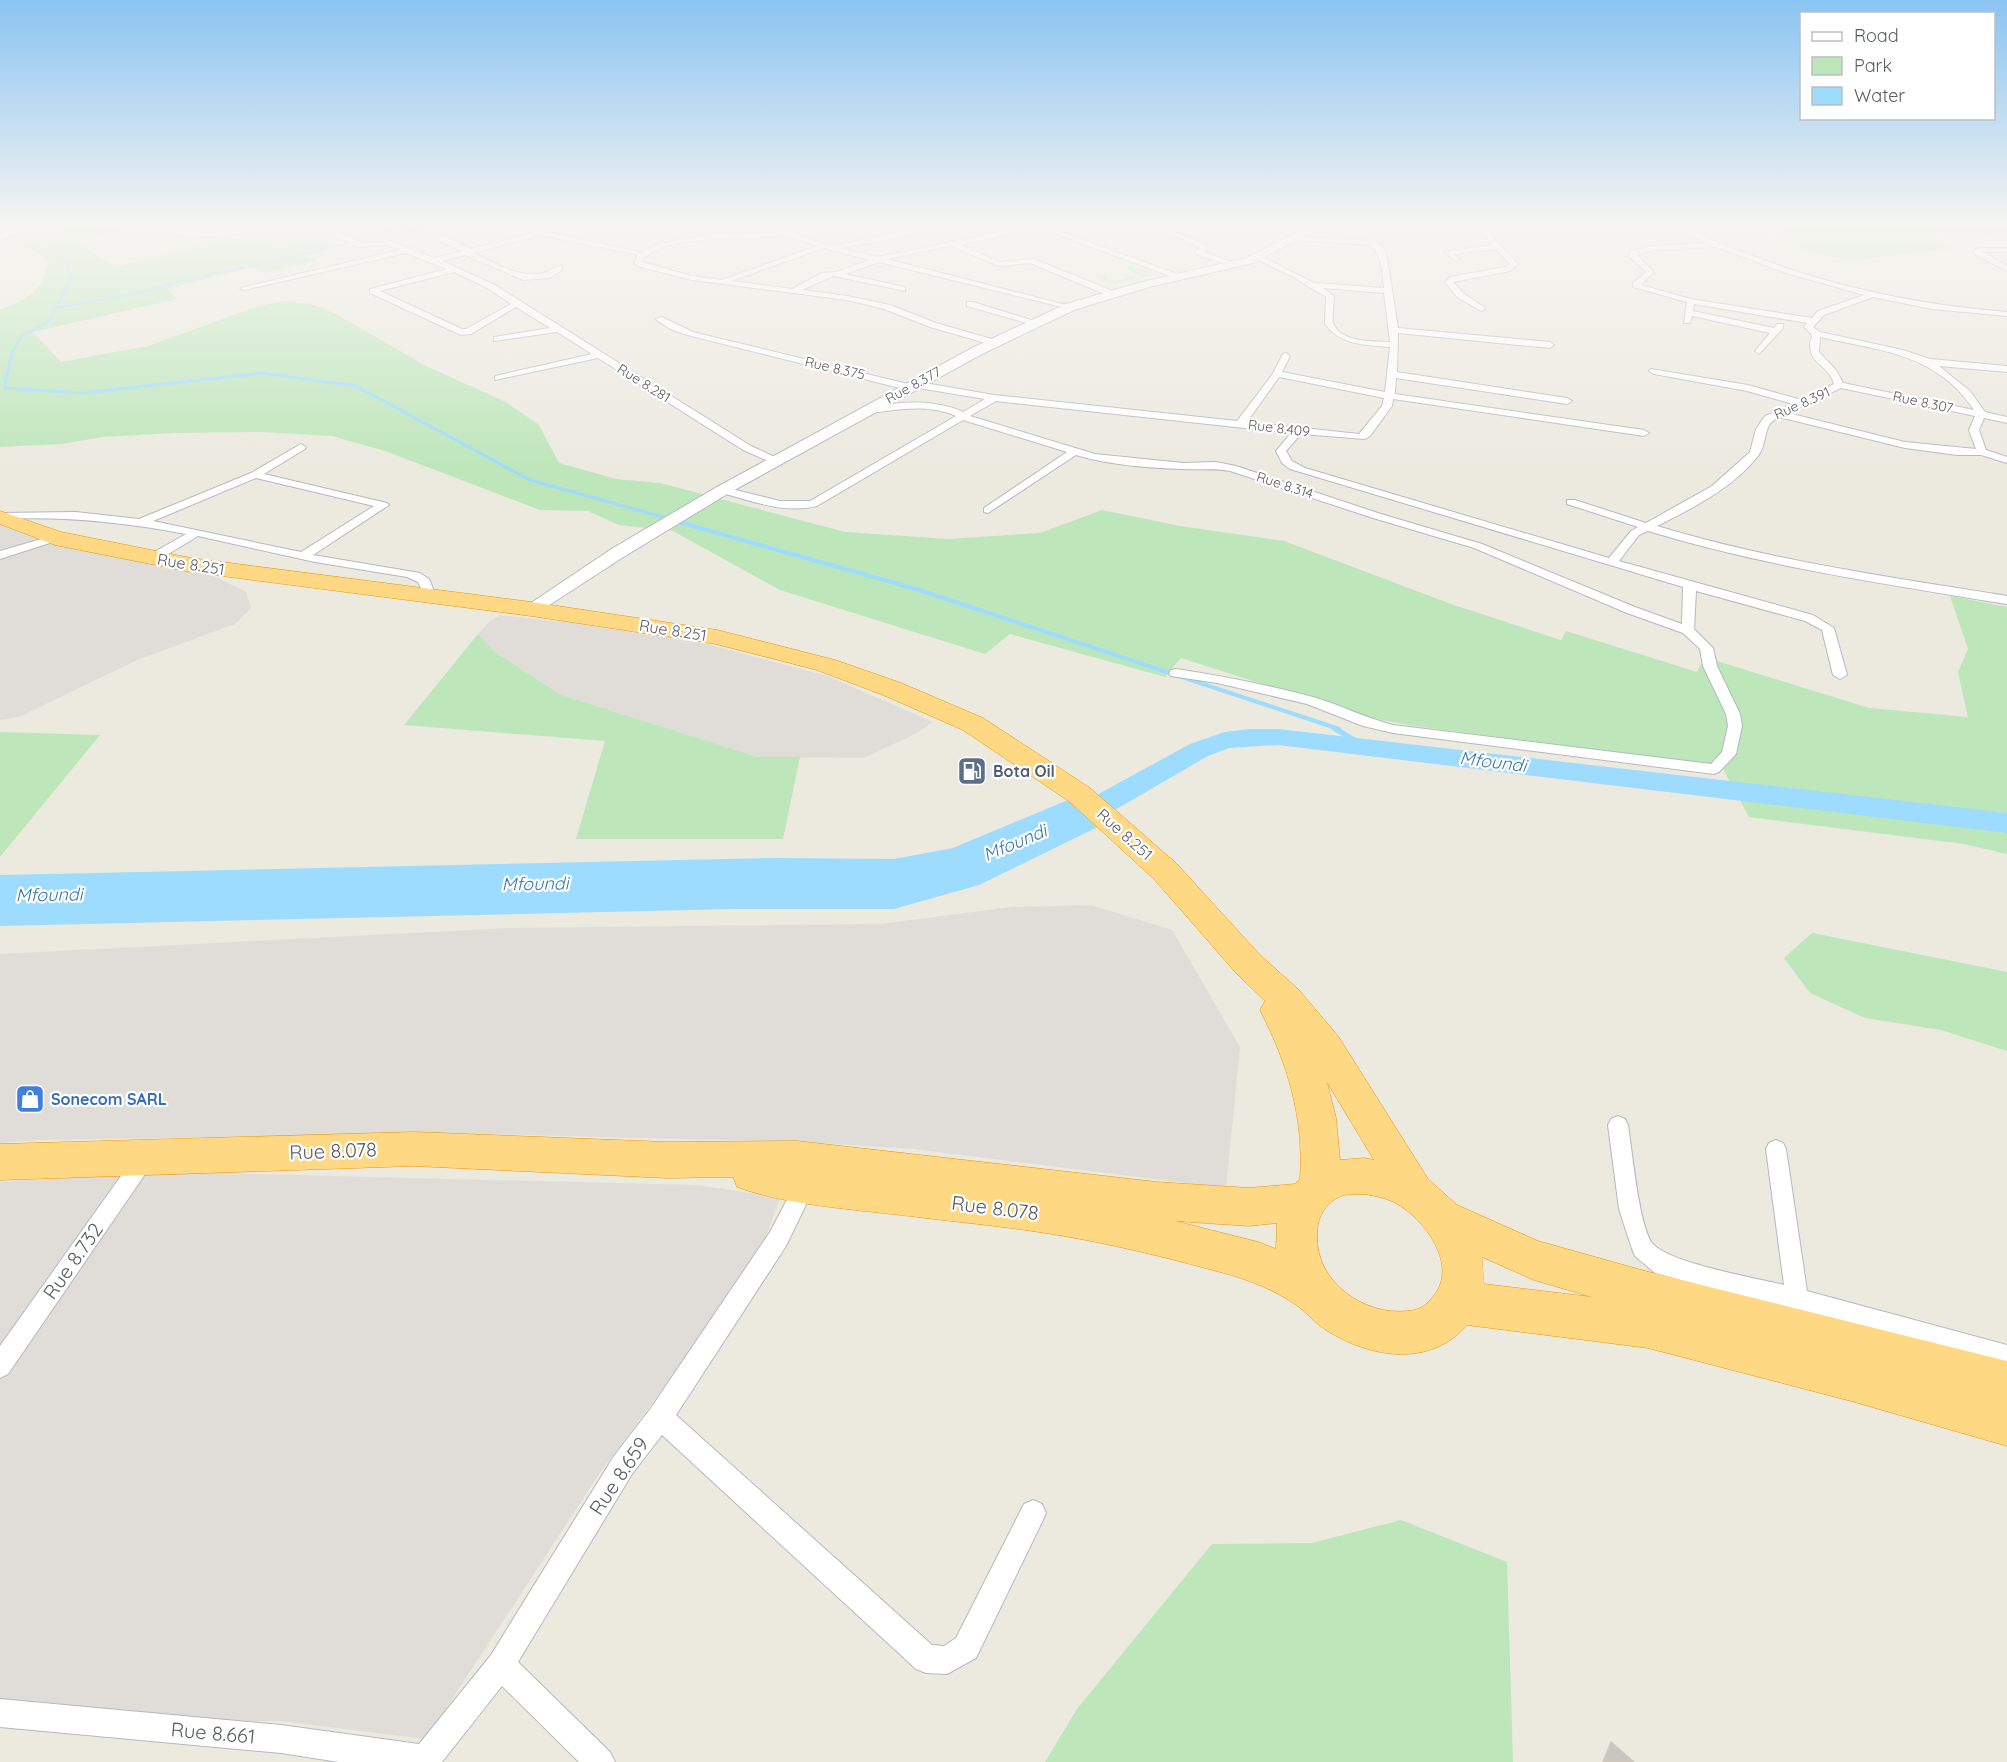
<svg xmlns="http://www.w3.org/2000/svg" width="2007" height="1762" viewBox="0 0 2007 1762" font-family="Quicksand,sans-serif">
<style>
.industrial{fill:#e0dcd7}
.green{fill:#bde6ba}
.water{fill:#9ddbff}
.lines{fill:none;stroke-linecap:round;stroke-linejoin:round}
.stream-far3{stroke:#9ddbff;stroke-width:2}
.stream-far2{stroke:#9ddbff;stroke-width:3}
.stream-far1{stroke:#9ddbff;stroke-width:4}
.stream{stroke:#9ddbff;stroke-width:5}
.river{fill:#9ddbff;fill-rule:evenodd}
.building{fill:#c9c5bf;stroke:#d1cabe;stroke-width:1.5}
.street-casing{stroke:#b5b9bd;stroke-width:2}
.secondary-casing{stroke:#b5babf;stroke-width:2}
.highway-casing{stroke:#ec9300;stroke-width:1}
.street{fill:#fff;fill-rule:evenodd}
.secondary{fill:#fff;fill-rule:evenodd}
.highway{fill:#ffd884;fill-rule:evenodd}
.labels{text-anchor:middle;stroke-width:4.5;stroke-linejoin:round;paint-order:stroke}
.far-street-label{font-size:14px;fill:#585d61;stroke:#fff}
.street-label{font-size:16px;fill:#585d61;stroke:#fff}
.service-label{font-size:16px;font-weight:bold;fill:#4e5e75;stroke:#fff;text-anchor:start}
.shop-label{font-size:16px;font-weight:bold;fill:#366cbe;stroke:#fff;text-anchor:start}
.water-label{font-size:18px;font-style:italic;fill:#3676ab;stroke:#fff}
.near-street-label{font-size:20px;fill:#585d61;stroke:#fff}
</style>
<rect width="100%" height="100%" fill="#ece9df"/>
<path class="industrial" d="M0 517 191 565 246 592 251 608 235 624 137 660 19 717 0 720Z
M500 615 571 623 707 644 827 676 933 722 915 734 864 758 758 757 561 695 495 652 478 634 490 621Z
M1091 905 1172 930 1240 1047 1226 1188 914 1149 804 1142 445 1133 39 1140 0 1143V954L512 928 881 924 1011 907Z
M174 1172 695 1185 780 1197 757 1263 599 1474 426 1739 281 1721H192L0 1703V1182Z"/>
<path class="green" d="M77 224H150L82 240 78 243 111 265 120 266 224 240 237 239 279 244 319 239 337 247 309 255 319 261 265 273 250 267 168 289 177 299 33 332 61 362 148 346 256 307 284 301 311 304 334 313 428 367 506 402 539 425 559 463 616 479 660 483 845 532 948 539 1040 533 1102 510 1180 526 1284 541 1451 604 1561 640 1566 631 1697 672 1704 657 1869 708 1968 717 1958 672 1968 649 1950 596 2007 607V854L1964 844 1749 817 1722 767 1408 725 1363 716 1181 658 1165 677 1010 634 985 654 780 590 673 531 659 526 646 528 619 525 588 511 540 510 385 451 332 436 262 432 172 433 102 437 63 444 0 447V310C27 299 41 293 49 263L37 251 0 240V237L16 230 52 233Z
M409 224H451L370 243 354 236Z
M1809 224H2007V238L1942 231 1937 234 1951 249C1918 250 1886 258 1854 259 1835 260 1791 247 1773 239L1774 232Z
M1132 265 1147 271 1150 275 1114 284 1094 276 1097 274 1108 275 1106 276 1107 279 1116 281 1130 277 1126 275 1136 278 1141 277 1128 270V266Z
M478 634 495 652 561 695 758 757H800L783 839H576L605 741 404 725Z
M0 732 100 735 0 857Z
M1812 933 2007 972V1051L1941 1030 1865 1018 1810 993 1784 958Z
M1401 1520 1507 1562 1513 1762H1045L1077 1709 1212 1544 1312 1543Z"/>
<path class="water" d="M1080 795 1110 821 979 885 894 909H732L0 926V875L776 858 894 859 953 848Z"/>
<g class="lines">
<path class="stream-far3" d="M0 232C34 235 65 238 71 278L48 322 22 336 11 354
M56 308 145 292 184 280 272 262 424 224"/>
<path class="stream-far2" d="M12 353 4 388 82 393 262 373 356 386 530 480 670 519"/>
<path class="stream-far1" d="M664 518 916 589 1339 729"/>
<path class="stream" d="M1334 728 1366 747"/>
<path class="river" d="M1250 729H1278L2007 813V833L1278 745 1229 748 1208 756 1113 811 1079 827 1069 830 1059 827 1055 820 1059 813 1093 797 1190 744 1225 732Z"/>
</g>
<path class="building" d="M1611 1742 1634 1762H1603Z"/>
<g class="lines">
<g class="street-casing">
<path id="street" d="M170 224H176L182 231 213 233 260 224H270C248 237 203 240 177 235Z
M351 224H361L338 232 362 243 391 241 434 258 462 251 438 240V236H444L471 249 533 233 524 228V224H530V226L542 231 641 252C683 232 727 236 772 232 795 229 817 223 840 224L792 233 832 246 939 224 946 225 879 242 839 248 878 257 1039 224 1183 276 1176 278 1039 228 960 245 1000 262 1034 259 1113 291V295H1107L1030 263 999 266 951 246 887 259 1074 307 1070 309 879 262 845 274 905 287V291L833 276 802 290 847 296 890 305 936 323 999 341V345L996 346 930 327 884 309 847 300 692 280 637 266 634 262 638 255 540 235 473 253C494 262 516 277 540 274 548 273 553 266 562 266V270L549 278 523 280 465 255 442 261 495 285 751 446 779 459V463L775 464 743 450 598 358 495 380V376L592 354 557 332 494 341V337L550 328 516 307 471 334 461 335 370 293V289L447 269 406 253 244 290 240 288 399 250 387 245 358 247 328 232ZM783 235 817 246 722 280 692 276 642 262C656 234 753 239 783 235ZM824 248 870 260 836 272 822 273 792 289 731 281ZM454 272 489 289 511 304 466 329H462L380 291Z
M1148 224H1156L1208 246 1204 252 1240 265 1236 267 1197 255 1195 252 1200 248Z
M1284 224H1295L1315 230 1311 232Z
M1481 224H1487L1489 233 1518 264 1510 271 1453 282 1463 293 1484 307 1485 309 1481 311 1457 297 1445 282 1450 277 1505 267 1510 264 1496 249 1454 254 1460 259 1456 261 1444 252 1493 245 1479 229Z
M1669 224C1685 224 1700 235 1715 241 1740 252 1766 261 1792 270 1862 293 1934 306 2007 312V316L1932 309 1873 297 1824 315 1813 327 1820 332 1903 350 1930 359 2007 366V372L1939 366 1970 391 1985 412 2007 417V423L1984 418 1979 430 1986 450 2007 457V463L1981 455H1957L1905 448 1779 417C1761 425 1769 442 1758 456 1733 488 1693 508 1657 526 1772 561 1889 577 2007 596V604C1886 584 1766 567 1648 531L1639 535 1619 561 1813 615 1834 628 1847 675 1840 679 1833 675 1822 630 1805 621 1696 591 1694 629 1713 648 1717 666 1740 714 1742 726 1736 754 1719 772 1714 774 1393 733 1363 726 1307 704 1217 683 1171 676 1169 673 1171 670 1176 669C1222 676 1268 685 1313 697 1341 705 1365 718 1393 725L1711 764 1722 752 1728 726 1726 714 1703 666 1700 649 1683 633 1627 613 1474 548 1373 518 1230 471C1214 468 1199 470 1183 469 1149 468 1109 465 1076 455L988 513 984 512V508L1067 452 963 420 817 506C784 514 751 501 719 492L718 490 723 487 780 501H810L956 416C929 403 896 410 868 413L865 412V408C895 402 934 398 963 412L985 399 912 387 908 390 687 335 670 329 655 319 662 317 693 332 908 384 913 381 994 395 1237 421 1272 375 1283 354 1286 353 1290 356 1282 372 1385 392 1390 347C1365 345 1340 345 1325 324L1326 297 1293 277 1254 258 1261 256 1314 283 1384 288C1382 273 1383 255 1370 245L1295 240 1291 238 1295 236 1375 241 1383 247 1387 257 1398 328 1550 342 1554 345 1550 348 1398 333 1397 372 1567 398 1572 401 1567 404 1396 378 1395 394 1644 430 1649 433 1644 436 1393 399 1392 406 1370 436 1365 439 1301 434 1286 451 1292 461 1305 468 1609 558 1631 531 1638 527 1567 504V500H1575L1646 523 1712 486 1750 452 1756 429 1765 416 1793 404 1747 391 1654 374 1649 371 1651 369 1748 385 1802 400 1834 384C1828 362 1803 364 1812 335L1804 327 1807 323 1694 304 1693 311 1774 328 1777 324H1783V328L1759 354 1755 351 1770 333 1692 316 1690 323H1684L1687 302 1633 287V283L1646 272 1629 256V252L1651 246 1707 243ZM1716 247 1786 273 1864 295 1818 311 1812 318 1691 299 1641 285 1654 272 1637 255 1652 250ZM1323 288 1384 293 1390 342C1374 341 1343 343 1334 325 1331 318 1334 304 1334 296ZM1820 337C1881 351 1936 353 1974 410L1843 383 1836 370 1819 352ZM1279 377 1384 398 1382 406 1359 434 1247 422ZM1841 388 1975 416 1969 430 1976 449 1905 442 1788 413ZM996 401 1291 433 1276 451 1282 463 1290 469 1683 587 1682 624 1635 607 1482 544 1381 514 1236 466 1216 462 1183 463 1095 454 970 416Z
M1980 248H2007V252H1983L2007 266V271L1974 254V250Z
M967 302H973L1041 323 1034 325 967 306Z
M301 444 306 447 305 449 264 474 387 503 389 505 313 555 420 573 429 579 436 596 434 599H426L418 582 407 577 315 562 198 536 157 561H149V555L186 534C123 522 63 516 0 519V513L76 512 139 519 251 473ZM256 478 374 506 301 552 153 521Z
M55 535 61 538 59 540 0 559V551Z
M1618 1116 1625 1119 1628 1125C1632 1150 1639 1225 1652 1243 1668 1263 1756 1278 1784 1285L1766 1149 1769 1143 1776 1140 1783 1143 1786 1149 1807 1291 2007 1345V1369L1655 1273 1635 1256 1632 1249 1619 1209 1608 1125 1611 1119Z
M145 1149 152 1152 155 1158 152 1164 8 1374 0 1378V1346L138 1152Z
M806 1174 813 1177 816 1184 786 1246 676 1415 932 1645 944 1646 956 1638 1024 1504 1033 1500 1042 1504 1046 1513 1042 1522 976 1658 947 1674 926 1673 916 1669 662 1435 632 1474 518 1662 610 1752 615 1762H579L502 1686 442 1762H339L281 1753 0 1727V1699L281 1725 419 1744 491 1655 614 1456 651 1408 770 1232 799 1177Z"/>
</g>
<g class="secondary-casing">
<path id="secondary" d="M24 224H37L0 240V233Z
M1315 224H1327L1253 263 1149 287 1074 310 982 354 729 493 625 556 537 613H525L522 609 613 548 717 487 972 348 1066 304 1142 282 1246 258Z"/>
</g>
<g class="highway-casing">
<path id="highway" d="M0 511 61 532 191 558 531 602 717 630 835 660 901 683 983 718 1090 788 1176 863 1260 955 1298 989 1338 1036 1428 1179 1457 1205 1538 1241 1645 1271 2007 1361V1446L1851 1401 1648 1348 1467 1325C1430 1368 1370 1358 1326 1330 1316 1324 1308 1314 1299 1307 1276 1290 1247 1279 1220 1272 1165 1257 1108 1243 1052 1234 1010 1227 967 1223 925 1218 867 1210 792 1207 737 1187L733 1177 667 1178 414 1166 0 1180V1144L414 1132 667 1142 797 1141 1157 1182 1249 1188 1295 1184 1300 1179C1304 1118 1288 1064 1260 1010L1265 1001 1236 973 1154 879 1070 802 963 730 883 695 817 670 716 644 531 616 191 572 55 545 0 524ZM1327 1082 1374 1160 1364 1158 1340 1160 1336 1118ZM1364 1194C1376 1196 1388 1198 1399 1205 1428 1223 1460 1269 1431 1299 1425 1307 1417 1310 1408 1311 1364 1316 1316 1282 1317 1236 1317 1220 1322 1207 1337 1198 1344 1193 1356 1195 1364 1194ZM1175 1221 1249 1226 1277 1223 1276 1249 1258 1242ZM1482 1257 1534 1280 1592 1297 1484 1284Z"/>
</g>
<use href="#street" class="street"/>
<use href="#secondary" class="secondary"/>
<use href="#highway" class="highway"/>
</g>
<linearGradient id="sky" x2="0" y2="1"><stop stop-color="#8ac4f1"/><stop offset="0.48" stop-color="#f6f5f1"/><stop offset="1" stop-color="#f6f5f1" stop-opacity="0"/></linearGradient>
<rect width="2007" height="470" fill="url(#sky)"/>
<defs>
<g id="fuel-square" transform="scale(1.5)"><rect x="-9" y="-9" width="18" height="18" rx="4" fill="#5c6f8a" stroke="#fff"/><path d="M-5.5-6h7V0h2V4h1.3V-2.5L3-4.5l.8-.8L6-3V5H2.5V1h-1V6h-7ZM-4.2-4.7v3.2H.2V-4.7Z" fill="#fff"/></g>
<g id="shop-square" transform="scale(1.5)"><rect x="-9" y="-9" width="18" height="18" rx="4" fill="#3f7fe0" stroke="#fff"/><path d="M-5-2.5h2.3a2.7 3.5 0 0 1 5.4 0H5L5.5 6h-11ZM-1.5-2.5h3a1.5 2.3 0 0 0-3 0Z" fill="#fff"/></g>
</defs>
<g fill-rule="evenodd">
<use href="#fuel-square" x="972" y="771"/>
<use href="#shop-square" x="30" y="1099"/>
</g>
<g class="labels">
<g class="far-street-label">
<text transform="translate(835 368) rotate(13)" y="5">Rue 8.375</text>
<text transform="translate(644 383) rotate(32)" y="5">Rue 8.281</text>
<text transform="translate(913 385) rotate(-29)" y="5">Rue 8.377</text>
<text transform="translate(1923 402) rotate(12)" y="5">Rue 8.307</text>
<text transform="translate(1802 403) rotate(-24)" y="5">Rue 8.391</text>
<text transform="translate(1279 428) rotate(7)" y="5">Rue 8.409</text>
<text transform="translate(1285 485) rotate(18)" y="5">Rue 8.314</text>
</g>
<g class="street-label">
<text transform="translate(191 564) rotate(9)" y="6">Rue 8.251</text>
<text transform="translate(673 630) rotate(9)" y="6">Rue 8.251</text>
<text transform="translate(1125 834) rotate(42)" y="6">Rue 8.251</text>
</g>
<g class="service-label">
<text x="993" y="777">Bota Oil</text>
</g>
<g class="shop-label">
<text x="51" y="1105">Sonecom SARL</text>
</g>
<g class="water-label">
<text transform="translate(1493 762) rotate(7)" y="6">Mfoundi</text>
<text transform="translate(1015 843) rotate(-23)" y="6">Mfoundi</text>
<text transform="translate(535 884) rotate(-1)" y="6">Mfoundi</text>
<text transform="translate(49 895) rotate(-1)" y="6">Mfoundi</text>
</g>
<g class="near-street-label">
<text transform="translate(333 1151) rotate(-2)" y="7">Rue 8.078</text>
<text transform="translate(995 1208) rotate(7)" y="7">Rue 8.078</text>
<text transform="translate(73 1261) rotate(-55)" y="7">Rue 8.732</text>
<text transform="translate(619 1476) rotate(-56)" y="7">Rue 8.659</text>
<text transform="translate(213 1733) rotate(5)" y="7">Rue 8.661</text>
</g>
</g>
<rect x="1800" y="12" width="195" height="108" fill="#ffffff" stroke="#bcbec0" stroke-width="1.5"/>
<rect x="1812" y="32" width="30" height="9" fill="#ffffff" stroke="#bcbec0" stroke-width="1.5"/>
<text x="1854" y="42" font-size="18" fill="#585d61">Road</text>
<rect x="1812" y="57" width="30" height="18" fill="#bde6ba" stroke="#bcbec0" stroke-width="1.5"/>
<text x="1854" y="72" font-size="18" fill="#585d61">Park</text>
<rect x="1812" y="87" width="30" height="18" fill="#9ddbff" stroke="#bcbec0" stroke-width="1.5"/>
<text x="1854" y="102" font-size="18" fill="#585d61">Water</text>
</svg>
